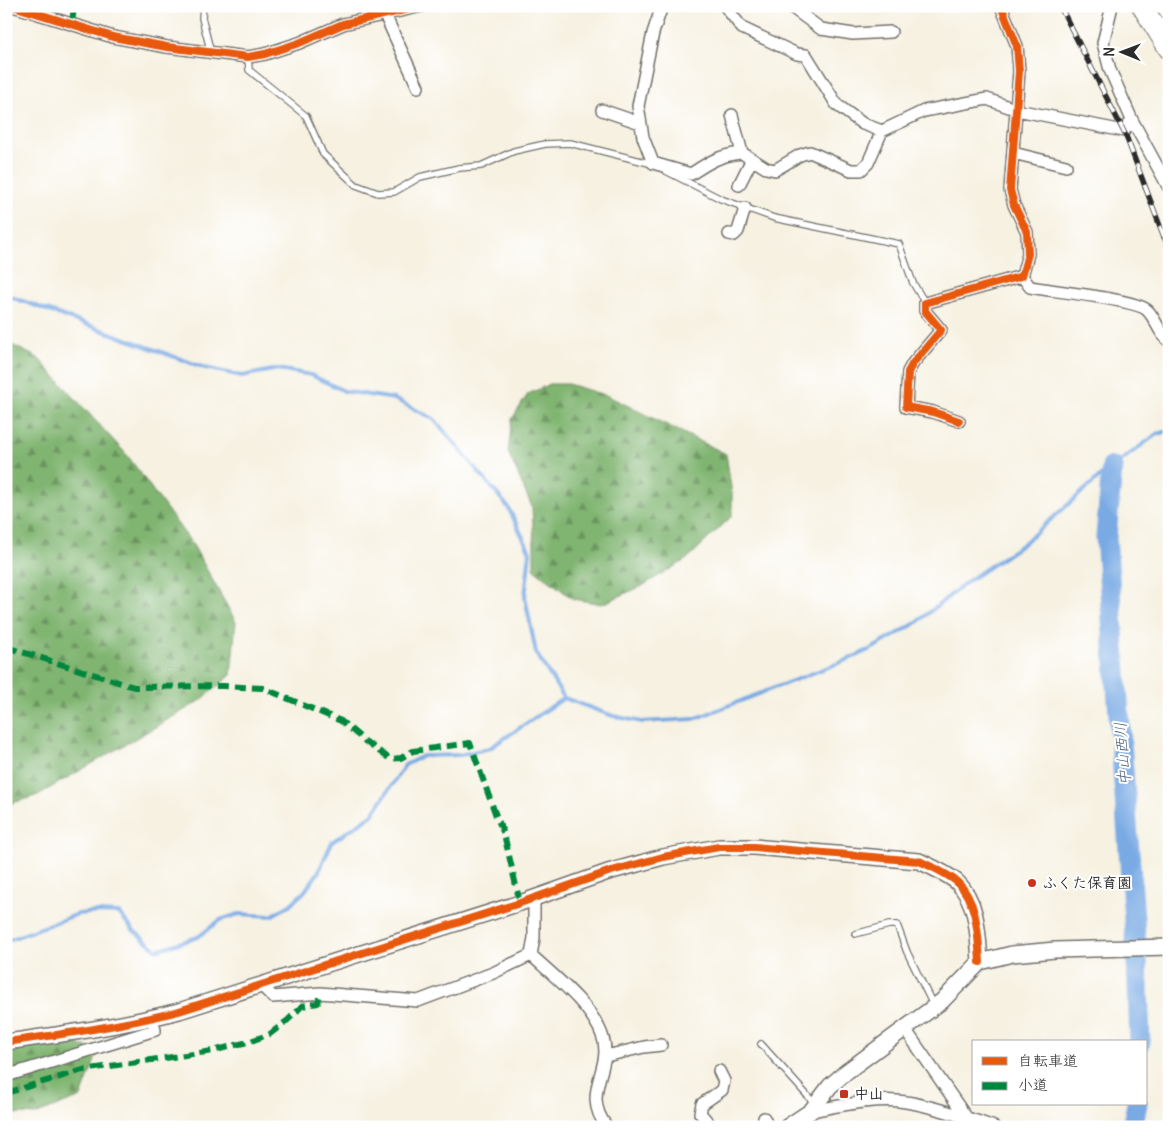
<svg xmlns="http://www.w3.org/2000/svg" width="1175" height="1133" viewBox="0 0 1175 1133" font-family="Delius,'Klee One',sans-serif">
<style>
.forest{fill:url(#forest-firs);stroke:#56704e}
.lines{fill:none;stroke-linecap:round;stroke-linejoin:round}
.stream{stroke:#79aae4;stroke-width:4}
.river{stroke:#79aae4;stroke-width:21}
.service-casing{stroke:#72706b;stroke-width:8}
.minor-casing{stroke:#72706b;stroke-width:14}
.tertiary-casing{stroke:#72706b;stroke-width:18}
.trunk-casing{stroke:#72706b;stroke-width:22}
.service{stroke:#fff;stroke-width:5.5}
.minor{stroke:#fff;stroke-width:11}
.tertiary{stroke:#fff;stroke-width:15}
.trunk{stroke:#fff;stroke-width:20}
.rail-casing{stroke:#2b2b2b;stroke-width:5.5}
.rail{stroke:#fff;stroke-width:4;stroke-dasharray:11;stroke-linecap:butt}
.quiet{stroke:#00873e;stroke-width:6;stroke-dasharray:12 6;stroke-linecap:butt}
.cycleway-casing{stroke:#fff;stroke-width:11}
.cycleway{stroke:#e8590c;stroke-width:8}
.poi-dot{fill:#c8321e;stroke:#fff;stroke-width:2}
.labels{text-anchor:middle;stroke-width:4;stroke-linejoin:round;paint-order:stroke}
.poi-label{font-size:15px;font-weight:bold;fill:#2b2b2b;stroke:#fff;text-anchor:start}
.water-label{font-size:16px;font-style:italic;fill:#4a5e75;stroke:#fff}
</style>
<defs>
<pattern id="forest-firs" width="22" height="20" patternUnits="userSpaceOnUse" patternTransform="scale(1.25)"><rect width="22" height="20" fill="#80b571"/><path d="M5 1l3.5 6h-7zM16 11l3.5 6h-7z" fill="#69935d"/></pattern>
</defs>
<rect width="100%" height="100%" fill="#fff"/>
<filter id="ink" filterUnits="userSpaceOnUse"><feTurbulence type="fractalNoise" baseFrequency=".02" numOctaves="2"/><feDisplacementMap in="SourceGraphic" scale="10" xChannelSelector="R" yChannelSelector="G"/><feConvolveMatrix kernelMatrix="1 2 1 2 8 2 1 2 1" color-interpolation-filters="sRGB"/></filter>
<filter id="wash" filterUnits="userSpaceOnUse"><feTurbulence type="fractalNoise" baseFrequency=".0096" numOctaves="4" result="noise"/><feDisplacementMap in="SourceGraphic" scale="20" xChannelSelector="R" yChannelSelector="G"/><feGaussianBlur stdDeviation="1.12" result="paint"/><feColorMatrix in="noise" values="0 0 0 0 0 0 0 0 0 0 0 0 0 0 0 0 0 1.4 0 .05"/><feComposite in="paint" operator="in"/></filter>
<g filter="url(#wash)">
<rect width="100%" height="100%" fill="#f6f1e1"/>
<path class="forest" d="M6 342 38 358 127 455 193 545 236 622 231 675 200 701 38 795 6 805Z
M550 384H568L608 396 726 454 732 494V516L687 559 642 586 602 604 573 599 534 569V543L532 507 508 452 512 419 528 394Z
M56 1035 98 1052 81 1097 35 1115 6 1113V1037Z"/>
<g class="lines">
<path class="stream" d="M6 295 205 368 242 376 278 369 311 375 344 391 394 399 434 419 508 507 530 552 525 597 536 653 564 698 613 716 642 722 694 719 849 659 873 648 916 623 968 581 1023 544 1104 473 1157 434 1169 431
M6 941 78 914 97 912 119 913 133 930 157 950 198 937 220 920 239 914 271 916 290 905 304 892 318 873 332 842 372 815 405 765 423 756 460 755 490 748 564 698"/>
<path class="river" d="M1112 467 1106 537 1137 960 1140 1042
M1132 1127 1137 1104"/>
</g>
</g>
<g filter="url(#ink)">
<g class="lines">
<g class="service-casing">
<path id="service" d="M203 6 202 18 211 53
M248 57 249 70 306 116 323 154 341 171 356 185 378 193 394 192 420 177 459 168 481 166 514 151 545 144 570 143 653 164
M666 171 721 199 774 218 899 244 913 283 925 303
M855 934 889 925H897L907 952 934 1007
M761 1044 815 1104"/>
</g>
<g class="minor-casing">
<path id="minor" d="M13 6 113 37 167 47 248 57 265 54 299 43 343 24 422 6
M662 6 653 33 638 106 643 137 653 163 691 174C709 162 720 155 742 153
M725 6 742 28 797 54 806 55 837 105 863 124 882 131 924 111 987 99 1017 110 1124 131 1132 120
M790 6 821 29 853 34 891 32
M1112 6 1103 43 1110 70 1132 120 1169 188
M385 15 418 87
M602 110 640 123
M732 115 742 153 766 168 775 170 800 155 810 152 851 170H861L868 163 882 131
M1013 153 1066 166
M739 185 752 159
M729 234 734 235 738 231 745 208
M1022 276 1030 287C1051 291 1135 299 1147 310 1156 318 1158 333 1169 341
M959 421 933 412 906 407 908 372 913 363 941 330 925 311V303L1022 276 1028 254 1027 232 1014 205 1010 190 1019 71 1017 46 1001 6
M531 955C554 976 591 1005 602 1035 615 1068 579 1092 607 1127
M262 986 273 997 320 993 418 1001 493 973 531 955 534 938V898
M905 1029 966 1117
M606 1056 644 1047 661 1045
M6 1076 155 1030 152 1018
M811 1111C839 1106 877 1097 906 1102 933 1106 968 1118 994 1127
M764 1118 768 1127
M712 1127 700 1113 702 1104 722 1090 724 1081 719 1071"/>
</g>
<g class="tertiary-casing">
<path id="tertiary" d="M6 1042C64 1034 122 1026 179 1011L520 903 608 872 663 857 719 847H754L919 861C932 867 946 873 957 882 978 902 978 935 980 962
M787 1127 811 1111 830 1086 846 1072 942 1001 980 962 1012 954 1055 950 1169 947"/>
</g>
<g class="trunk-casing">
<path id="trunk" d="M1142 6 1169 49"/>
</g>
<use href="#service" class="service"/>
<use href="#minor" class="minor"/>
<use href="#tertiary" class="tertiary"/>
<use href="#trunk" class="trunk"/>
<g class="rail-casing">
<path id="rail" d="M1060 6 1126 136 1169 250"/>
</g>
<use href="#rail" class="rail"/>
<path class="quiet" d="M72 24 74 6
M6 647 134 687 223 686 263 688 341 721 366 742 390 759 401 758 413 751 470 743 495 813 504 834 520 903
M6 1093 83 1070 213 1051 248 1042 270 1034 288 1020 302 1006 318 1003 320 993"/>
<g class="cycleway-casing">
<path id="cycleway" d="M13 6 113 37 167 47 248 57 265 54 299 43 343 24 422 6
M959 421 933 412 906 407 908 372 913 363 941 330 925 311V303L1022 276 1028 254 1027 232 1014 205 1010 190 1019 71 1017 46 1001 6
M6 1042C64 1034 122 1026 179 1011L520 903 608 872 663 857 719 847H754L919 861C932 867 946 873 957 882 978 902 978 935 980 962"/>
</g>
<use href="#cycleway" class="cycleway"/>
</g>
</g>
<g class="poi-dot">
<circle cx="1032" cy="883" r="5"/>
<rect x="839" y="1089" width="10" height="10" rx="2.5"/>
</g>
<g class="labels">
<g class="poi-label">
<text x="1042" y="888">ふくた保育園</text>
<text x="854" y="1099">中山</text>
</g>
<g class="water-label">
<text transform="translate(1122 754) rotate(-94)" y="6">中山西川</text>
</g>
</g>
<rect width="1175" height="1133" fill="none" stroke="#fff" stroke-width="25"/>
<rect x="972" y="1040" width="175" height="65" fill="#ffffff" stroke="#aaaaaa"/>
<rect x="982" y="1057" width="25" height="8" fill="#e8590c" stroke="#aaaaaa"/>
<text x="1018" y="1066" font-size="15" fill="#2b2b2b">自転車道</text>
<rect x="982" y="1082" width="25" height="8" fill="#00873e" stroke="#aaaaaa"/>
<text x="1018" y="1090" font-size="15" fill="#2b2b2b">小道</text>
<g transform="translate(1122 52) rotate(271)" stroke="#ffffff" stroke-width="4" paint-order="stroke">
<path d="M0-4L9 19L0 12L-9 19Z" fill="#2b2b2b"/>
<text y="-8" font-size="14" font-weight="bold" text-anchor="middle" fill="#2b2b2b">N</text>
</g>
</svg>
